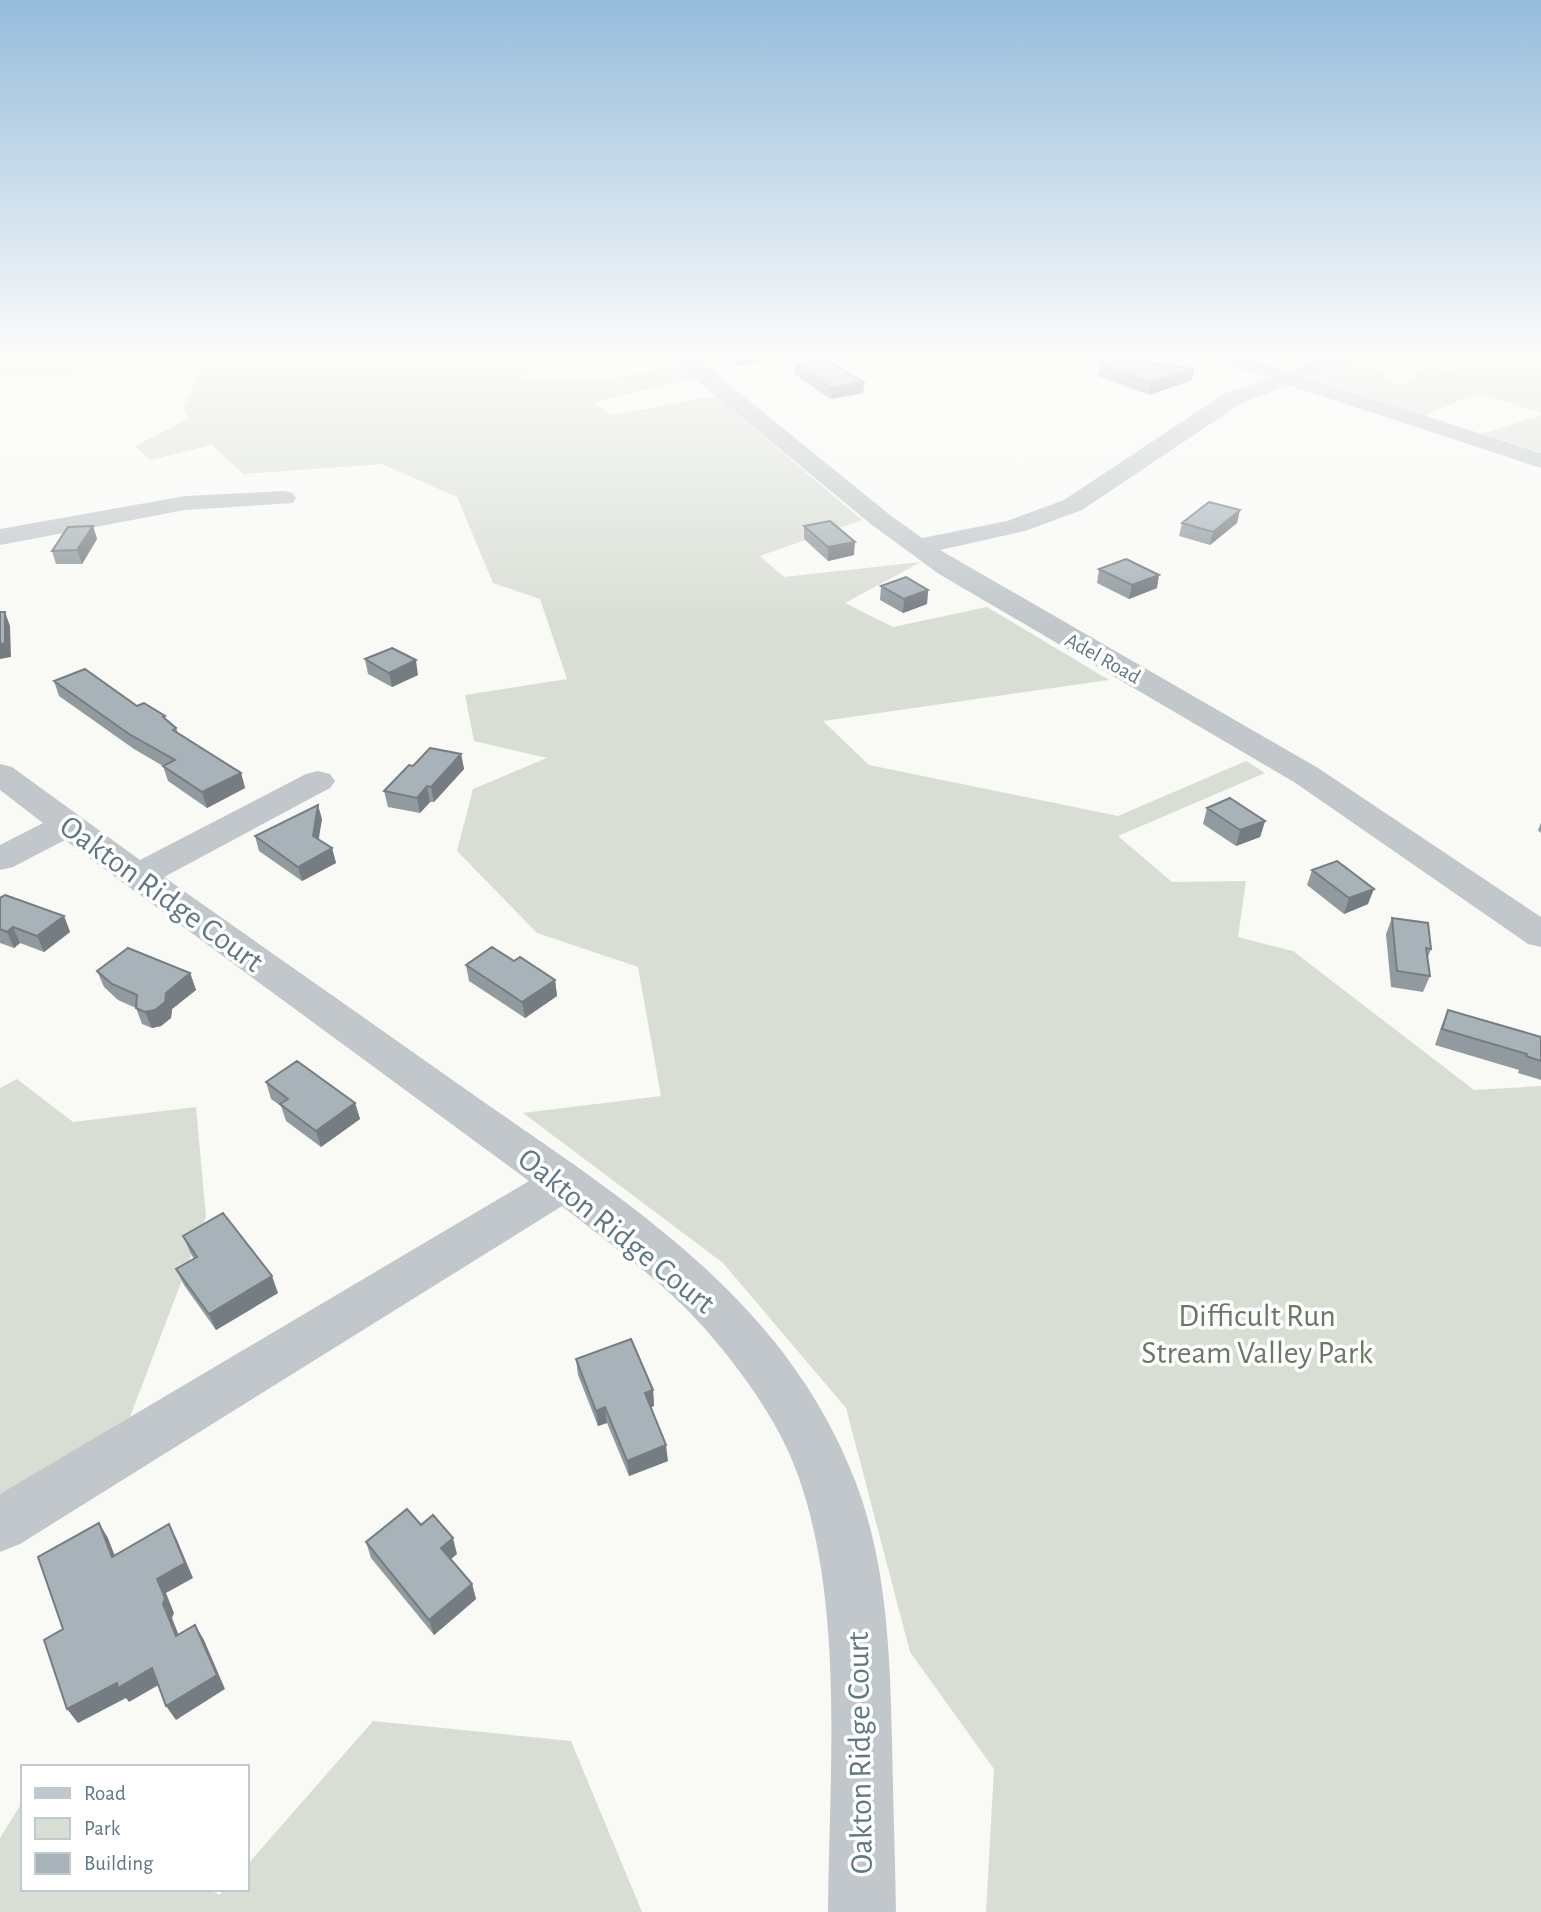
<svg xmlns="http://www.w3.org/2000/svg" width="1541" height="1912" viewBox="0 0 1541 1912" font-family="'Alegreya Sans',sans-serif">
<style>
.green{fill:#d9ded5}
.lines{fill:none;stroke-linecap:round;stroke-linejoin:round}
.minor{fill:#c1c7ca;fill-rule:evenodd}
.wall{fill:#909a9f}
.shaded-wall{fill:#767d82}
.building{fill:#a8b3b9;stroke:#767d82;stroke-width:2}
.labels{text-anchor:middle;stroke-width:7;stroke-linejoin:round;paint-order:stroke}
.far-street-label{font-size:21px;fill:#617884;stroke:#fff}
.near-street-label{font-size:32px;fill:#617884;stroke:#fff}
.near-park-label{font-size:32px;fill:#687a61;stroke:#fff}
</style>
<rect width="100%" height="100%" fill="#f9f9f6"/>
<path class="green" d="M0 356H122L66 376 0 375Z
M202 356H542L518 380 593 382 674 367 693 378 594 403 611 415 716 396 862 520 760 556 784 577 921 562 845 603 893 627 987 607 1109 680 823 721 869 765 1118 816 1246 761 1265 773 1118 836 1172 882 1246 881 1238 937 1293 951 1474 1090 1541 1086V1912H986L994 1769 910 1652 846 1408 723 1263 523 1113 661 1096 638 967 537 933 457 851 473 789 547 758 474 741 465 695 567 679 540 599 493 583 457 497 382 464 243 474 212 445 150 460 135 446 188 419 183 407 207 359Z
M1430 356H1512L1541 368V413L1479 393 1424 415 1307 376 1357 357 1401 386 1424 368 1461 373Z
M1541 415V452L1483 434Z
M17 1079 73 1122 196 1107 206 1217 130 1417 0 1496V1088Z
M373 1721 571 1741 642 1912H0V1838L23 1801V1889H209L219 1895 225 1889H247V1865Z"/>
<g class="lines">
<path class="minor" d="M673 356H694L890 515 922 538 1007 521 1064 500 1224 394 1268 378 1214 360 1211 356H1240L1287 371 1329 356H1356L1353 360 1308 378 1541 453V468L1288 385 1240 404 1082 510 1025 531 940 550 1318 768 1541 917V947L1528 944 1294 782 939 574 872 525 688 373Z
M284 491 293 493 296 498 293 503 185 510 0 545V529L185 496Z
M0 764 12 767 140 860 306 774 318 771 330 774 335 781 330 788 164 877C263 947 362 1016 461 1086 620 1198 783 1293 856 1483 887 1565 890 1654 892 1740 893 1798 895 1855 896 1912H828C829 1775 844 1618 802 1487 784 1429 745 1375 706 1330 664 1282 611 1245 562 1206L20 1544 0 1552V1494L529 1181 65 840 13 867 0 870V845L43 823 0 790Z"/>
</g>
<path class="wall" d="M725 356H765V361L739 366Z
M796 364 864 382 863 393 831 399 795 375Z
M1100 365 1194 369 1192 380 1149 395 1098 376Z
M1240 510 1237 523 1210 545 1179 536 1182 523Z
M93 526 97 539 82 564H56L52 551Z
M804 526 854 555 828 561 804 539Z
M1099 569 1157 588 1129 599 1097 583Z
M881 586 928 590 927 604 903 613 880 600Z
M365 659 418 675 392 687 368 674Z
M54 681 137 706 165 716 167 721 176 728 178 733 241 773 245 788 207 808 168 781 163 766 134 749 59 696Z
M461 754 464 769 434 802H430L420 813 388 807 384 791 413 766Z
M1207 808 1265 821 1260 837 1236 846 1203 824Z
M322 819 318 839 332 848 336 863 302 881 259 851 255 836Z
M1541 823V833L1538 830Z
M1312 870 1368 904 1344 914 1307 885Z
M0 898 64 916 70 932 44 952 20 943 14 948 0 943Z
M1392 918 1431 949 1428 957 1430 976 1423 992 1391 987 1386 934Z
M466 965 555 980 557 996 525 1018 469 981Z
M97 971 190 973 196 990 172 1009 171 1018 161 1026 152 1028 142 1024 136 1008 118 1000 104 987Z
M1448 1010 1541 1037V1080L1518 1073 1519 1070 1435 1045 1441 1027Z
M266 1082 355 1103 360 1119 321 1147 286 1121 281 1106 271 1099Z
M183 1236 278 1293 216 1330 184 1285 176 1269 194 1259 190 1252Z
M576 1359 653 1390 654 1406 651 1407 668 1461 629 1476 607 1423 598 1426 578 1375Z
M421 1525 457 1554 451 1559 472 1584 476 1599 434 1635 371 1558 366 1542Z"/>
<path class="shaded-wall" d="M739 356H765V361L739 366Z
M1194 369 1192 380 1149 395 1151 383Z
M864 382 863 393 831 399V388Z
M1240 510 1237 523 1210 545 1213 532Z
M93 526 97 539 82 564 77 550Z
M855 542 854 555 828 561V547Z
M1159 575 1157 588 1129 599 1132 585Z
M928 590 927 604 903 613 904 599Z
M5 612 10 626 11 657 0 659V644Z
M416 660 418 675 392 687 389 673Z
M461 754 464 769 434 802 431 787Z
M241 773 245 788 207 808 202 792Z
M427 786 430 802 420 813 417 798Z
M318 805 322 819 317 850 313 836Z
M1265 821 1260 837 1236 846 1240 830Z
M332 848 336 863 302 881 298 867Z
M1374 889 1368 904 1344 914 1349 898Z
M64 916 70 932 44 952 37 936Z
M13 927 20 943 14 948 7 932Z
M190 973 196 990 172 1009 171 1018 161 1026 152 1028 145 1012 166 993Z
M555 980 557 996 525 1018 522 1002Z
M355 1103 360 1119 321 1147 316 1131Z
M272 1276 278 1293 216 1330 209 1314Z
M653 1390 654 1406 646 1409 645 1393Z
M605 1407 607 1423 598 1426 596 1411Z
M666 1445 668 1461 629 1476 627 1461Z
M99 1523 108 1538 121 1572 112 1557Z
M169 1524 177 1540 193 1578 166 1593 174 1613 172 1618 185 1651 176 1636 163 1604 157 1579Z
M453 1538 457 1554 446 1563 441 1548Z
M472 1584 476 1599 434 1635 429 1620Z
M195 1625 204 1640 225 1689 176 1720 166 1706Z
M152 1668 162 1683 129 1702 126 1698 78 1723 67 1709 117 1683Z"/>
<path class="building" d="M1102 356H1104L1194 369 1151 383 1100 365Z
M824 359 864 382 831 388 796 364Z
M1209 502 1240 510 1213 532 1182 523Z
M830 521 855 542 828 547 804 526Z
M93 526 77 550 52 551 68 527Z
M1126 559 1159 575 1132 585 1099 569Z
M906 577 928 590 904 599 881 586Z
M0 612H5V643L0 644Z
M392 648 416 660 389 673 365 659Z
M85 669 137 706 144 703 165 716 163 717 176 728 173 730 241 773 202 792 163 766 175 760 129 734 54 681Z
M430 748 461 754 431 787 427 786 417 798 384 791 409 765 413 766Z
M1230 798 1265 821 1240 830 1207 808Z
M318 805 313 836 332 848 298 867 255 836Z
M1337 861 1374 889 1349 898 1312 870Z
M5 895 64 916 37 936 13 927 7 932 0 929V898Z
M1392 918 1428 923 1431 949 1426 948 1430 976 1397 971Z
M492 947 514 961 520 957 555 980 522 1002 466 965Z
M128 948 190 973 166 993 165 1002 155 1010 145 1012 136 1008 137 995 112 984 97 971Z
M1448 1010 1541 1037V1061L1526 1056 1527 1054 1442 1029Z
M297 1061 355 1103 316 1131 280 1104 288 1099 266 1082Z
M223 1213 272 1276 209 1314 176 1269 197 1257 183 1236Z
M631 1339 653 1390 645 1393 666 1445 627 1461 605 1407 596 1411 576 1359Z
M407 1509 421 1525 433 1515 453 1538 441 1548 472 1584 429 1620 366 1542Z
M99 1523 112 1557 169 1524 185 1563 157 1579 165 1598 163 1604 176 1636 195 1625 217 1675 166 1706 152 1668 118 1688 117 1683 67 1709 44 1640 63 1629 38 1557Z"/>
<linearGradient id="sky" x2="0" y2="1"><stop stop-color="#95bcdc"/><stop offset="0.57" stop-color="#fcfcfb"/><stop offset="1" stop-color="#fcfcfb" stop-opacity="0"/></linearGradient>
<rect width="1541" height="623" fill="url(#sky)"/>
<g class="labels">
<g class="far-street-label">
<text transform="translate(1103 658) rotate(29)" y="7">Adel Road</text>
</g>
<g class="near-street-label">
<text transform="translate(162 893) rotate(36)" y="11">Oakton Ridge Court</text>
<text transform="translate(617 1230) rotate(39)" y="11">Oakton Ridge Court</text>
<text transform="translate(859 1753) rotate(-91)" y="11">Oakton Ridge Court</text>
</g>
<g class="near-park-label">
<text x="1257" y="1326">Difficult Run<tspan x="1257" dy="37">Stream Valley Park</tspan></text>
</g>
</g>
<rect x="21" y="1765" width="228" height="126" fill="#ffffff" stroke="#c0c9ce" stroke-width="2"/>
<rect x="35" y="1788" width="35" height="10" fill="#c1c7ca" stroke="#c0c9ce" stroke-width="2"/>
<text x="84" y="1800" font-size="21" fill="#617884">Road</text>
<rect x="35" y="1818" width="35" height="21" fill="#d9ded5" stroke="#c0c9ce" stroke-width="2"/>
<text x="84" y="1835" font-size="21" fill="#617884">Park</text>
<rect x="35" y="1853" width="35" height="21" fill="#a8b3b9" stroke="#c0c9ce" stroke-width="2"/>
<text x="84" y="1870" font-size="21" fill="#617884">Building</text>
</svg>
